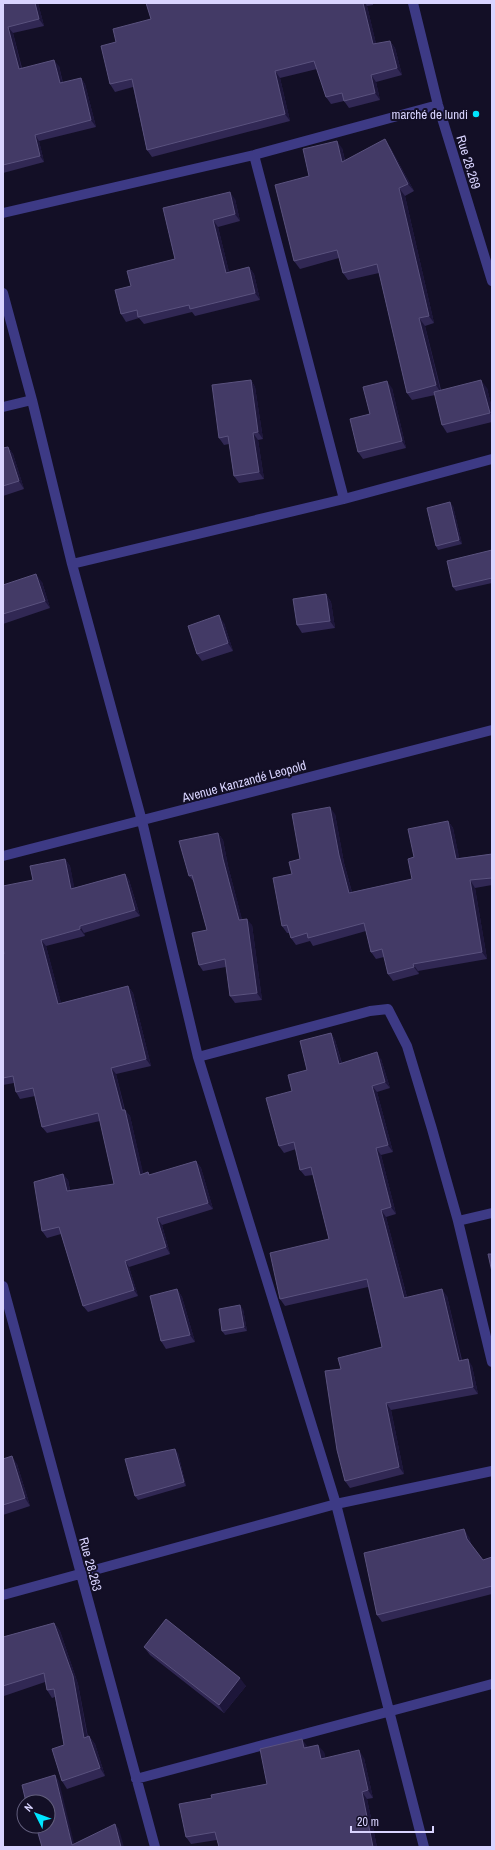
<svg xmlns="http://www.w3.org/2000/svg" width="495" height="1850" viewBox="0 0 495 1850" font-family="'Archivo Narrow',sans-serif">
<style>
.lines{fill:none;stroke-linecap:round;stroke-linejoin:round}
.minor{stroke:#3d3a85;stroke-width:10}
.wall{fill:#312854}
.shaded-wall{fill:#1d163a}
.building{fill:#433a66;stroke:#5a527e}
.poi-dot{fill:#00e5ff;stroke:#130f26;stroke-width:1.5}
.labels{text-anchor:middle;stroke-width:4;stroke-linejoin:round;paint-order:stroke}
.poi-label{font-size:13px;fill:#d9d4ff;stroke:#130f26;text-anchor:end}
.street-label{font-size:13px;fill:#d9d4ff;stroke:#130f26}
</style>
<rect width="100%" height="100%" fill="#130f26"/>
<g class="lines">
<path class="minor" d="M413 3 438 105 492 281
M254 155 344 499
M3 213 254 155 438 105
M3 293 32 400 72 564 142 821 198 1057 336 1504 424 1847
M3 407 32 400
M72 564 344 499 492 459
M3 856 492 730
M198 1057 370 1011 388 1009 407 1046 432 1129 458 1221 492 1362
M458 1221 492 1213
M3 1286 155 1847
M3 1595 336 1504 492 1471
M136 1779 492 1684"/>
</g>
<path class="wall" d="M6 3H38L44 26 13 33 22 68 59 66 63 83 81 78 85 84 96 127 39 141 44 162 3 173V4Z
M146 3H373V5L367 6 376 44 390 41 395 48 402 75 376 82 380 100 349 108 344 101 331 104 326 97 317 69 280 78 290 121 152 157 147 150 133 87 115 92 110 84 116 42 151 19Z
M390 147 414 191 405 196 434 323 425 326 441 390 487 388 492 409V422L447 433 442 425 435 395 412 400 407 393 379 273 348 280 343 273 339 258 300 269 294 261 309 176 342 148 345 160Z
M235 199 240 221 218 227 229 272 249 267 254 274 260 300 195 316 192 312 144 324 139 318 126 322 121 314 131 286 175 259 163 208Z
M251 380 255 387 263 439 258 440 264 479 239 483 234 476 229 444 224 445 219 438Z
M392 388 406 448 363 459 358 452 370 414Z
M8 447 13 454 24 489 3 496V448Z
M453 506 462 544 438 550 436 546Z
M492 550V583L456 591 453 587Z
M42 582 50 608 3 624V585Z
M326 594 331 602 335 628 302 633 297 625Z
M224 623 233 651 202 661 197 654Z
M335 814 344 863 352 892 412 879 414 857 448 821 453 828 459 858 492 854V885L475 888 487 959 418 971 419 974 393 981 388 974 384 957 376 959 371 952 366 931 313 946 310 941 296 945 291 938 289 933H287L282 926 292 874 300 859Z
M218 833 223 840 228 866 242 920 252 925 262 1000 235 1003 230 996 226 967 203 971 199 965 207 930 194 882 189 876Z
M65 859 70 866 74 888 125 874 129 880 140 916 84 933 85 936 46 946 61 1003 128 986 133 993 151 1066 116 1074 125 1110 130 1116 143 1174 148 1172 150 1175 196 1161 201 1168 213 1209 162 1225 170 1254 129 1267 138 1296 88 1312 83 1306 61 1234 47 1238 42 1231 63 1174 68 1180 70 1190 114 1184 100 1121 47 1133 42 1127 35 1096 20 1099 16 1092 14 1083 3 1085V954H4L33 880Z
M331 1033 335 1040 342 1063 381 1059 390 1088 377 1092 393 1152 381 1155 396 1214 386 1217 407 1297 447 1296 462 1360 472 1366 478 1394 391 1410 404 1474 350 1488 345 1481 341 1369 382 1347 368 1287 285 1306 280 1299 329 1239 313 1175 305 1176 300 1170 296 1149 284 1153 279 1146 292 1091 307 1070Z
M177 1289 182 1297 195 1342 166 1349 161 1341Z
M243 1309 247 1331 225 1335 222 1331Z
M178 1453 186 1486 138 1500 135 1496Z
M3 1459 17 1464 30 1506 3 1515Z
M469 1537 471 1545 483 1560 492 1557V1594L382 1622 377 1615Z
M54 1623 60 1631 78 1684 88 1737 89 1736 95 1744 105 1776 67 1789 62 1781 64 1745 55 1697 52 1698 47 1690 45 1682 4 1696 3 1694V1637Z
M144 1647 246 1686 224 1713 150 1655Z
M308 1747 324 1752 325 1758H364L373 1798 367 1799 377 1847H219L217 1840 191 1844 186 1837 212 1798 267 1784Z"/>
<path class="shaded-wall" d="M35 3H38L44 26 39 19Z
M363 3H365L367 6 378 52 373 44Z
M8 27 13 33 23 75 19 69Z
M390 41 395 48 402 75 397 68Z
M54 60 59 66 64 90 60 83Z
M275 71 280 78 290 121 285 114Z
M371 75 376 82 380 100 375 93Z
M81 78 85 84 96 127 91 120Z
M35 135 39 141 44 162 40 156Z
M385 139 390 147 414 191 408 184Z
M337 141 342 148 347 170 342 162Z
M399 188 405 196 434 323 429 316Z
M230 192 235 199 240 221 235 214Z
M213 220 218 227 231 280 226 273Z
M249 267 254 274 260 300 255 293Z
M419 318 425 326 441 393 436 385Z
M251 380 255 387 263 439 258 432Z
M481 380 487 388 492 409V417L490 413Z
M387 381 392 388 406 448 402 441Z
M253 433 258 440 264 479 259 472Z
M8 447 13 454 24 489 19 481Z
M450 502 453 506 462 544 459 540Z
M36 574 42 582 50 608 45 601Z
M326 594 331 602 335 628 330 621Z
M219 615 224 623 233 651 228 643Z
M330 807 335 814 344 863 354 900 349 893 339 855Z
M448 821 453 828 461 866 456 859Z
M218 833 223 840 228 866 244 927 239 920 223 859Z
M65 859 70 866 76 895 71 889Z
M125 874 129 880 140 916 135 910Z
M470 880 475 888 487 959 482 952Z
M247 919 252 925 262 1000 257 993Z
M80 926 84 933 85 936 80 929Z
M41 940 46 946 63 1010 58 1004Z
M413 964 418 971 419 974 414 967Z
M128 986 133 993 151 1066 146 1059Z
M331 1033 335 1040 344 1071 339 1064Z
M377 1052 381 1059 390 1088 385 1082Z
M111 1068 116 1074 126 1117 122 1110Z
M372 1086 377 1092 393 1152 388 1145Z
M125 1110 130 1116 145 1181 140 1175Z
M376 1148 381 1155 396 1214 391 1207Z
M196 1161 201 1168 213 1209 208 1203Z
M63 1174 68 1180 71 1197 67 1191Z
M381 1210 386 1217 409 1305 404 1298Z
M157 1218 162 1225 170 1254 166 1247Z
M125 1261 129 1267 138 1296 134 1290Z
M177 1289 182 1297 195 1342 190 1335Z
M442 1289 447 1296 463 1368 459 1361Z
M240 1305 243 1309 247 1331 244 1327Z
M468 1359 472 1366 478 1394 473 1387Z
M386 1403 391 1410 404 1474 399 1467Z
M175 1449 178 1453 186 1486 184 1482Z
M12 1456 17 1464 30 1506 25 1498Z
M464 1529 469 1537 472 1546 467 1539Z
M54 1623 60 1631 78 1684 89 1746 84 1738Z
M240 1678 246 1686 224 1713 219 1705Z
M89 1736 95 1744 105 1776 100 1768Z
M302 1739 308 1747 304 1748Z
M318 1745 324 1752 327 1767 321 1759Z
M359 1750 364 1758 373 1798 368 1790Z
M55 1775 59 1781 75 1847 72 1845Z
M362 1792 367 1799 377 1847H373Z
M115 1824 119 1829 124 1847H121Z"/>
<path class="building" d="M6 3H35L39 19 8 27 19 69 54 60 60 83 81 78 91 120 35 135 40 156 3 165V4Z
M146 3H363L373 44 390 41 397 68 371 75 375 93 344 101 342 93 326 97 314 61 275 71 285 114 147 150 132 79 110 84 101 46 116 42 113 29 151 19Z
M385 139 408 184 399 188 429 316 419 318 436 385 407 393 377 264 343 273 337 250 294 261 275 185 309 176 303 149 337 141 342 162Z
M230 192 235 214 213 220 226 273 249 267 255 293 190 309 189 305 138 317 137 310 121 314 115 290 131 286 127 271 175 259 163 208Z
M251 380 258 432 253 433 259 472 234 476 228 436 219 438 212 385Z
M481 380 490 413 442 425 434 392Z
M387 381 402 441 358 452 350 419 370 414 363 387Z
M8 447 19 481 3 486V448Z
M450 502 459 540 436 546 427 508Z
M492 550V578L453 587 447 561Z
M36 574 45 601 3 614V585Z
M326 594 330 621 297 625 293 599Z
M219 615 228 643 197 654 188 626Z
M330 807 339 855 349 893 412 879 408 859 414 857 408 829 448 821 456 859 492 854V878L470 880 482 952 413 964 414 967 388 974 382 949 371 952 364 923 308 938 307 933 291 938 287 925 282 926 273 878 292 874 289 862 300 859 292 814Z
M218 833 223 859 239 920 247 919 257 993 230 996 225 959 199 965 192 933 207 930 192 875 189 876 179 841Z
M65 859 71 889 125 874 135 910 80 926V929L41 940 58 1004 128 986 146 1059 111 1068 122 1110H125L140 1175 148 1172 149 1175 196 1161 208 1203 157 1218 166 1247 125 1261 134 1290 83 1306 59 1227 42 1231 34 1182 63 1174 67 1191 114 1184 98 1113 42 1127 33 1088 16 1092 13 1076 3 1078V954H4L3 947V886L33 880 30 866Z
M331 1033 339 1064 377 1052 385 1082 372 1086 388 1145 376 1148 391 1207 381 1210 404 1298 442 1289 459 1361 468 1359 473 1387 386 1403 399 1467 345 1481 337 1450 325 1371 341 1369 338 1358 382 1347 367 1279 280 1299 270 1253 329 1239 311 1167 300 1170 294 1142 279 1146 266 1098 292 1091 288 1075 307 1070 300 1041Z
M488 1254H492V1272Z
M177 1289 190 1335 161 1341 150 1296Z
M240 1305 244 1327 222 1331 219 1309Z
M175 1449 184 1482 135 1496 125 1459Z
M12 1456 25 1498 3 1505V1459Z
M464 1529 467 1539 483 1560 492 1557V1586L377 1615 364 1553Z
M166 1619 240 1678 219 1705 144 1647Z
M54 1623 73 1676 84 1738 89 1736 100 1768 62 1781 52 1749 64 1745 54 1689 47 1690 44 1673 3 1686V1637Z
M302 1739 304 1748 318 1745 321 1759 359 1750 368 1790 362 1792 373 1847H219L215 1832 186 1837 179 1804 212 1798 211 1795 267 1784 260 1749Z
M55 1775 72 1845 115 1824 121 1847H42L36 1826H48V1802H26L22 1785Z"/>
<circle class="poi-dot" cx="476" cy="114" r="4"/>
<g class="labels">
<g class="poi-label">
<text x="468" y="119">marché de lundi</text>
</g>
<g class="street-label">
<text transform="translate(469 162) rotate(73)" y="5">Rue 28.269</text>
<text transform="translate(244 781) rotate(-15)" y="5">Avenue Kanzandé Leopold</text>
<text transform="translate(91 1564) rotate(75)" y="5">Rue 28.263</text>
</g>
</g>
<rect width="495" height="1850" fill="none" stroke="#d9d4ff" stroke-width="8"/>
<g transform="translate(36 1814) rotate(312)"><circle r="19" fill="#130f26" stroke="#625e7d"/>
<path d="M0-3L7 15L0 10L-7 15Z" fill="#00e5ff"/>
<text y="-6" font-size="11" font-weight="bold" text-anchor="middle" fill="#d9d4ff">N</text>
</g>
<path d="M351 1826v6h82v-6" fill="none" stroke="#d9d4ff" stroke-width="2"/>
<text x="357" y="1826" font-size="12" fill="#d9d4ff" stroke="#130f26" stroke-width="3" paint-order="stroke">20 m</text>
</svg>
